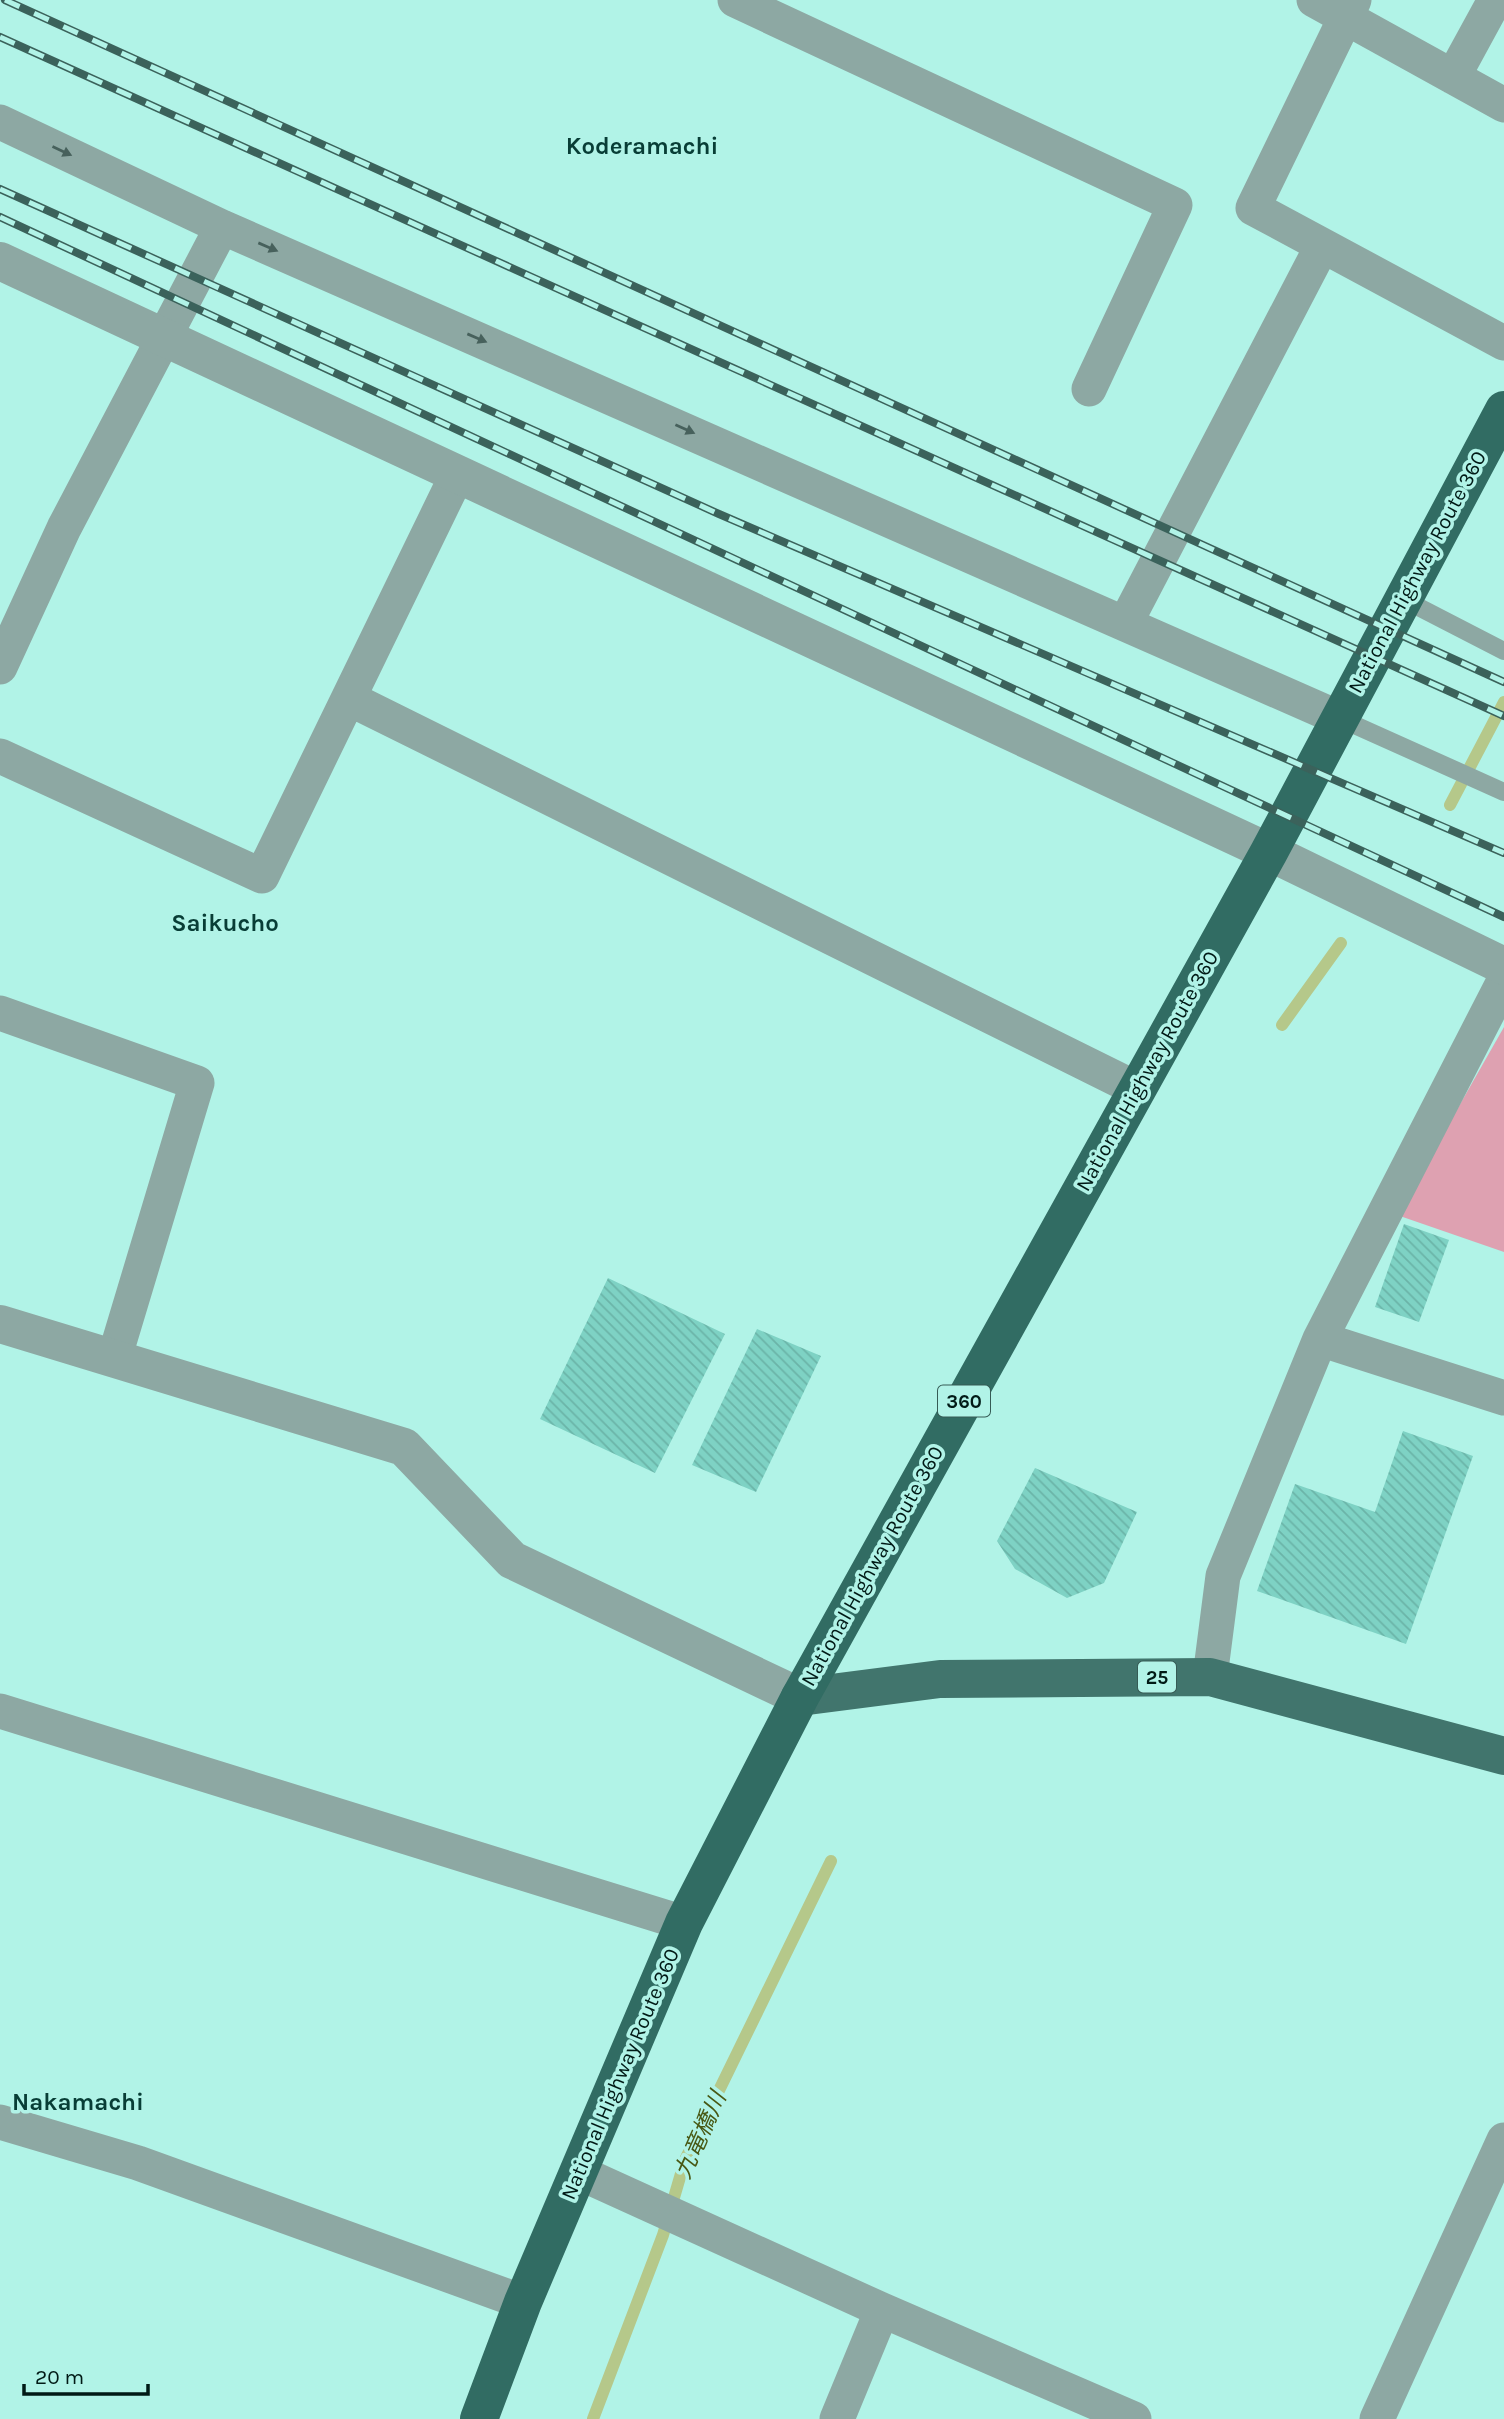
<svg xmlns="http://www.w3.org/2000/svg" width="1504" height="2419" viewBox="0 0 1504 2419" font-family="Karla,'Noto Sans JP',sans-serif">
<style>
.green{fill:#dea1b1}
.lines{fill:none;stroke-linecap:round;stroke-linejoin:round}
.stream{stroke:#b5c88a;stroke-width:12}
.building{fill:url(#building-back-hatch)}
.service{stroke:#8da8a3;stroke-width:18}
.minor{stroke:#8da8a3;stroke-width:35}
.tertiary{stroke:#8da8a3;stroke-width:38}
.primary{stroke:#41756d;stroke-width:38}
.trunk{stroke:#316c63;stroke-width:38}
.rail-casing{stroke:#3b625b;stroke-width:8}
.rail{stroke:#b1f3e7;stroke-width:5;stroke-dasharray:16;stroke-linecap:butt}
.oneway{fill:#47615c}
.labels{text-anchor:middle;stroke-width:7;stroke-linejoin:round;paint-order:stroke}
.shield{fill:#b1f3e7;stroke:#365b55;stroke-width:2}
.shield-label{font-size:19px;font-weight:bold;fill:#011a16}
.street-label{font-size:21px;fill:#011a16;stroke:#b1f3e7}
.water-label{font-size:23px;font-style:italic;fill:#485814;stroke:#b1f3e7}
.quarter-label{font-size:24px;font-weight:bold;fill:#083d36;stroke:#b1f3e7}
</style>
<defs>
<pattern id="building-back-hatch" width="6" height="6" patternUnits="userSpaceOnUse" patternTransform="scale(1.75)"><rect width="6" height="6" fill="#7ed2c4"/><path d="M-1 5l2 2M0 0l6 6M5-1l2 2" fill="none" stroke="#6bb4a8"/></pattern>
</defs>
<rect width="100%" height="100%" fill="#b1f3e7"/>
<path class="green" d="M1504 1027V1252L1397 1215Z"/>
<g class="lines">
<path class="stream" d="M1450 805 1504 702
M1282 1025 1341 943
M593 2419 663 2235 685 2160 831 1861"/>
</g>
<path class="building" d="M1404 1224 1449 1240 1419 1322 1375 1307Z
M608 1278 725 1334 655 1473 540 1419Z
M757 1329 821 1356 756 1492 692 1465Z
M1403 1431 1473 1456 1406 1644 1257 1591 1295 1484 1375 1512Z
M1035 1468 1137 1512 1104 1583 1067 1598 1015 1569 997 1541Z"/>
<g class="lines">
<path class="service" d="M1403 599 1504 651
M1339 718 1504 792"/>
<path class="minor" d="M735 0 1175 205 1089 389
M1314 0 1504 105
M1354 0 1253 208 1504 343
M1453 77 1495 0
M0 122 222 227 1339 718
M1126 622 1322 246
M0 667 64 528 222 227
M350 699 1137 1089
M0 756 262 876 457 475
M0 1013 197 1083 114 1359
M1320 1339 1504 1398
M1210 1677 1223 1576 1320 1339 1504 981
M0 1711 684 1923
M0 2122 138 2163 523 2302
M578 2172 882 2310 1134 2419
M837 2419 882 2310
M1377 2419 1504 2140"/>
<path class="tertiary" d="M0 261 1269 852 1504 966
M0 1324 404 1447 512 1560 800 1697"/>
<path class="primary" d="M800 1697 940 1679 1210 1677 1504 1756"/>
<path class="trunk" d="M479 2419 523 2302 684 1923 800 1697 1269 852 1504 410"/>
<g class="rail-casing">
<path id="rail" d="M5 0 1504 682
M0 37 1504 716
M0 189 719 514 1504 853
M0 217 1504 917"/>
</g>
<use href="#rail" class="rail"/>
</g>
<defs><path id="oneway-solid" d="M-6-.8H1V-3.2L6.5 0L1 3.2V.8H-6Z" transform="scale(1.75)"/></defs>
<g class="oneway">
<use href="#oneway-solid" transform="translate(62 151) rotate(25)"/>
<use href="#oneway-solid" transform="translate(268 247) rotate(23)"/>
<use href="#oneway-solid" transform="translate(477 338) rotate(23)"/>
<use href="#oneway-solid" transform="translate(685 429) rotate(24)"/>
</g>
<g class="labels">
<g class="shield">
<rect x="938" y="1385.5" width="52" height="31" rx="5"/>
<rect x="1138" y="1661.5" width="38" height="31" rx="5"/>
</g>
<g class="shield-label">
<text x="964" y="1408">360</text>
<text x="1157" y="1684">25</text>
</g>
<g class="street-label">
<text transform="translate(1417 572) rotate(-62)" y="7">National Highway Route 360</text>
<text transform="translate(1147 1071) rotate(-61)" y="7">National Highway Route 360</text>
<text transform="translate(872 1566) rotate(-61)" y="7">National Highway Route 360</text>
<text transform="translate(620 2074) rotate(-67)" y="7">National Highway Route 360</text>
</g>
<g class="water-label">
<text transform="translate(700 2135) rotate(-66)" y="8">九竜橋川</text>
</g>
<g class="quarter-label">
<text x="642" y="154">Koderamachi</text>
<text x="225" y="931">Saikucho</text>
<text x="78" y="2110">Nakamachi</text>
</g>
</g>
<path d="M24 2384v10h124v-10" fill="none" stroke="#011a16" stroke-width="3.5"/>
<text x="35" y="2384" font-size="21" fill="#011a16" stroke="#b1f3e7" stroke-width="5" paint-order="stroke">20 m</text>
</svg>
